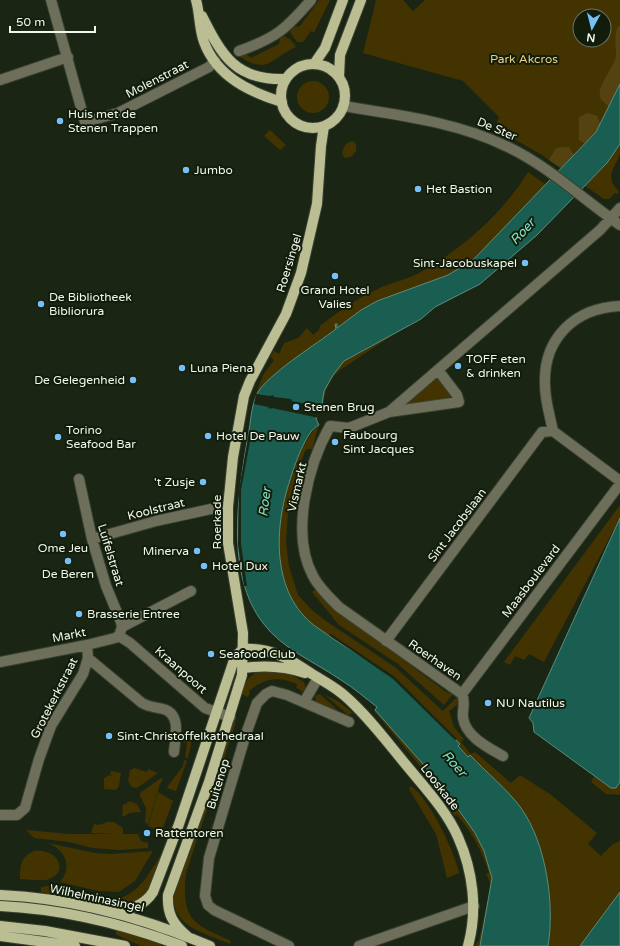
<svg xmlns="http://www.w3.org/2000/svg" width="620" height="946" viewBox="0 0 620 946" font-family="'Varela Round',sans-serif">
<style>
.green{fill:#423300;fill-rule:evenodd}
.forest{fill:#544310}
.water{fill:#1a5e51;stroke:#5a8c7f}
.pier{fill:#1b2514}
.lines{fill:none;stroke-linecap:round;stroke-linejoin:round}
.minor-casing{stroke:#394232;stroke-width:12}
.major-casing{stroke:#394232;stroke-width:12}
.minor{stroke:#6d6f5a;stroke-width:10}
.major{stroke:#babe92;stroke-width:10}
.poi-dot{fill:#75c0f6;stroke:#121c0a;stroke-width:1.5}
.labels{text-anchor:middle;stroke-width:4;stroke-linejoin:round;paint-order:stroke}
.park-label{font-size:12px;fill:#ebcf83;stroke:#121c0a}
.street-label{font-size:12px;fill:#f0f7eb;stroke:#121c0a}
.poi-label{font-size:12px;fill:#f0f7eb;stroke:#121c0a;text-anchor:start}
.water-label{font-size:13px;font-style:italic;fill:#81e4cd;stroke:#121c0a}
</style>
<rect width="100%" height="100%" fill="#1b2514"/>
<path class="green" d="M319 0H330L314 33 311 31 303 42H297L290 32 293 27 300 26Z
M376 0H403L413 11 425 0H620V154C617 163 609 172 612 181 613 186 617 188 619 192L617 194 615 193 609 199H604L585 186 569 203 482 281 435 307 340 370C323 385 326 399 318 418 314 428 308 437 303 446L315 428 319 425 312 449H308L305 451 295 479 288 513 286 541 289 567 298 595 311 609 326 621 395 667 443 711 457 697 458 704 449 711 454 727 464 739 461 742 471 754 475 752 511 783 520 775 550 794 597 833 588 844 601 856 613 844 620 841V892L580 946H548C556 898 543 849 521 808L542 946H475L479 940 491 886 486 873H489C482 851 472 832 457 815L455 816 435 784 374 711 377 707 357 690 275 635 257 394H256L263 375 274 360 270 357 274 351 279 354 284 343 298 338 307 328 313 335 319 330 320 326C339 311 359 297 382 287 394 282 408 279 419 273 461 250 503 213 528 172L545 184 560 168 542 155 503 133 504 128 496 125 499 117 463 81 363 53ZM580 16H604V40H580Z
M284 36 291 40 296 47C270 58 269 76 239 56L244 52 251 58 279 44 280 38Z
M297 97a16 16 0 1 1 32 0a16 16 0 1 1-32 0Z
M270 130 286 145 280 150 264 136Z
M353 141 356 144V151L351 157 345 158 342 154C343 147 346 142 353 141Z
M437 376 452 394V397L449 400 406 406 405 404Z
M620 505V518L544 662 529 654 524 660 515 656 510 665 504 662Z
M316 589 372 636 446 692 453 694 444 705 398 664 339 625 312 592Z
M264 669 288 673 304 682 306 689 300 693 301 690 296 688 297 684C278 676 265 678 249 691L250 693 248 697 241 694C246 679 249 675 264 669Z
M320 694 344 716 316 702 315 696Z
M325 695 338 701 353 713 348 715Z
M234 721 236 722 186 873C181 920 193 924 231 941L230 944C202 932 169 927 174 889Z
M181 734 193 736 188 758H185L187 743 180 741Z
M184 760 187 761 176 791 167 788 168 786 183 766Z
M135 768 147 772 148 769 158 773 137 788 132 787 128 781 130 770Z
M111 771 121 773 119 786 116 790 104 789V778L109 775 113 776 110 774Z
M594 776 611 788H616L620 782V795L606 794 591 782Z
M161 778 163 779 160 784 148 824 145 823 146 808 140 796V793Z
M411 786C429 798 455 852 459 873L447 878 436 834 409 789Z
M158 792 173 801 161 833 157 835 155 829 148 826Z
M130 801 137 804 141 812 130 813 122 817 123 805Z
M107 822H114L123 828V834H138L141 841 148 843V848L119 850 93 848 69 842 34 838 26 830 70 834H115L91 833 94 824 99 825Z
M48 843 95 853 111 854 153 851 135 881 119 892 98 891 60 882C73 866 65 850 48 843Z
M164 850 151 888 140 900 128 904H107L41 892V887L52 885C63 892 75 893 88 895 95 897 104 900 112 899 139 898 151 869 164 850Z
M34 851C60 848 68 873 49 879 42 882 28 879 20 879 20 865 21 857 34 851Z
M117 929 162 942 161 946H141L115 934Z"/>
<path class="forest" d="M620 25V84L610 106C584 95 616 70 616 54 616 46 613 30 620 25Z
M588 113 597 116 601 125 585 144 579 140V117Z
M564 147H569L574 155 561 168 549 160 556 148Z"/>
<path class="water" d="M620 84V144L607 163 537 235 480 284 435 307 421 319 344 361 333 375 324 391 322 405 316 419 319 425C306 430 294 467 290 480 274 527 271 593 315 626 340 645 368 659 393 678 417 698 438 722 460 744L458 746 468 757 470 755C485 771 508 790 521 808 546 843 555 904 548 946H480L492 878 484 851 475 833 438 781 375 710 377 707C365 698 354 688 341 680 315 662 282 649 263 623 225 574 238 494 248 436 251 422 251 401 260 389 276 369 315 345 336 329L335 324H337V328L361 310 377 301 448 275 473 260 596 132Z
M620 518V782L616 788H611L534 732 533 723 529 718Z
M620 892V946H580Z"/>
<path class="pier" d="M256 394 270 396 273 395 274 397 291 399 292 401 307 404 309 402 310 404 323 406 322 411 319 418 272 408 270 409 268 407 254 404Z
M249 432 251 436 241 490V544L247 586H244L238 544 239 490Z
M331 634 395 677 457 739 455 740 393 679 329 635Z"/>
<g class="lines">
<g class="minor-casing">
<path id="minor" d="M51 0 85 122 118 113 209 67 215 61
M239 51C276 38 286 29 311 0
M0 80 68 57
M343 106C398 115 457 122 508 147 548 166 583 199 620 225
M620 306C574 308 543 339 545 385 545 401 550 416 553 431L620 481
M389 412 459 402 457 395 438 370
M79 479 92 539 106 586 121 622 122 627 119 636
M92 539 156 521 220 507H228
M122 627 191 591
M119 636 130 643 205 708 230 717
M386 641 542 432 553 431
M88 658 142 703C149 707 155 707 163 709 182 714 175 738 174 752
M0 662 87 645 115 638 119 636
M462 694 620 484
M304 702 318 678
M503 756C489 748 466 737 463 718 462 709 466 703 462 694L339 607C330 598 319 588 313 576 290 534 308 465 330 426L349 428 389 412 600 230 620 208
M0 815H17L25 808 39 759 51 726 83 674 88 658 87 645
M289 946 214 910 208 905 205 896 209 858 245 737 257 703 266 694 272 691 287 695 349 722
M359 946 474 906"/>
</g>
<g class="major-casing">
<path id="major" d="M196 0C200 14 199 29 204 42 217 77 250 92 282 102
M202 16C222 56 236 81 286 79
M314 64 325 48 343 0
M281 96a32 32 0 1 1 64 0a32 32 0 1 1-64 0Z
M339 77 340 55 361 0
M243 649C270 647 290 659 312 674 323 681 335 687 345 696 368 716 387 742 407 766 425 788 446 810 458 837 473 871 478 910 468 946
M244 668C265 665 284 666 305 673
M0 895C72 898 144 918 210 946
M0 906C62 909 124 924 182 946
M110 912C127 909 143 908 153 892L179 824 235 657 243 649
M0 926 45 931 125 946
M0 936 75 946
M187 936C173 924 167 914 168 895L209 782 242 675 243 633 228 543V507L233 457 244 396 250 381 286 314 301 273 317 204 321 146 324 126"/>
</g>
<use href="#minor" class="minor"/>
<use href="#major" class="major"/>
</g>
<g class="poi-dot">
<circle cx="60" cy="121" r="4"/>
<circle cx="186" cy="170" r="4"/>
<circle cx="418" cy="189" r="4"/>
<circle cx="525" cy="263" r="4"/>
<circle cx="335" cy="276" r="4"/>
<circle cx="41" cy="304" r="4"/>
<circle cx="458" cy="366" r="4"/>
<circle cx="182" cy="368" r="4"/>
<circle cx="133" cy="380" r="4"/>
<circle cx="296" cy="407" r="4"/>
<circle cx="208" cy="436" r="4"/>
<circle cx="58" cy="437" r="4"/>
<circle cx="335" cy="442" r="4"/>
<circle cx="203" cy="482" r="4"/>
<circle cx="63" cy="534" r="4"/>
<circle cx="197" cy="551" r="4"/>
<circle cx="68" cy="561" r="4"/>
<circle cx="204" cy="566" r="4"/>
<circle cx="79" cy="614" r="4"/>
<circle cx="211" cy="654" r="4"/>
<circle cx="488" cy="703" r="4"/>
<circle cx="109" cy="736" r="4"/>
<circle cx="147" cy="833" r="4"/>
</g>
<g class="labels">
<g class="park-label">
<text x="524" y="63">Park Akcros</text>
</g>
<g class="street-label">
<text transform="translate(157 79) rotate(-27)" y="4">Molenstraat</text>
<text transform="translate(497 129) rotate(23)" y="4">De Ster</text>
<text transform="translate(289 263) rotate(-73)" y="4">Roersingel</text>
<text transform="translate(297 487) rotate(-77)" y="4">Vismarkt</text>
<text transform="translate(156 509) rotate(-14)" y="4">Koolstraat</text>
<text transform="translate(217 522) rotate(-90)" y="4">Roerkade</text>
<text transform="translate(457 525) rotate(-53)" y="4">Sint Jacobslaan</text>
<text transform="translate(111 555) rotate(73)" y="4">Luifelstraat</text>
<text transform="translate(531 581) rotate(-53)" y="4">Maasboulevard</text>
<text transform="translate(69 635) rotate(-11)" y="4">Markt</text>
<text transform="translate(435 660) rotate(35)" y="4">Roerhaven</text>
<text transform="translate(181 670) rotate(41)" y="4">Kraanpoort</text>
<text transform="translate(54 698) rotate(-63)" y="4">Grotekerkstraat</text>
<text transform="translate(218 784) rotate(-73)" y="4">Buitenop</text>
<text transform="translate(440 787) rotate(52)" y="4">Looskade</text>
<text transform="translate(97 898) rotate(12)" y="4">Wilhelminasingel</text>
</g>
<g class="poi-label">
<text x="68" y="118">Huis met de<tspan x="68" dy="14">Stenen Trappen</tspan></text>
<text x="194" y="174">Jumbo</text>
<text x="426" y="193">Het Bastion</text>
<text x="517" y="267" text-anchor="end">Sint-Jacobuskapel</text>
<text x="335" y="294" text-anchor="middle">Grand Hotel<tspan x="335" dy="14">Valies</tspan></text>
<text x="49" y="301">De Bibliotheek<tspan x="49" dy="14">Bibliorura</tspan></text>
<text x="466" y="363">TOFF eten<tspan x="466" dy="14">&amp; drinken</tspan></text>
<text x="190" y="372">Luna Piena</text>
<text x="125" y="384" text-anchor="end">De Gelegenheid</text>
<text x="304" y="411">Stenen Brug</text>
<text x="66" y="434">Torino<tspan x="66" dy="14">Seafood Bar</tspan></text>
<text x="343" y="439">Faubourg<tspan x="343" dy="14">Sint Jacques</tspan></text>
<text x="216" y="440">Hotel De Pauw</text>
<text x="195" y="486" text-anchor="end">'t Zusje</text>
<text x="63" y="552" text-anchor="middle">Ome Jeu</text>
<text x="189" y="555" text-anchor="end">Minerva</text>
<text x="212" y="570">Hotel Dux</text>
<text x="68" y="578" text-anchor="middle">De Beren</text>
<text x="87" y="618">Brasserie Entree</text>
<text x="219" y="658">Seafood Club</text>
<text x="496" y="707">NU Nautilus</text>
<text x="117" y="740">Sint-Christoffelkathedraal</text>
<text x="155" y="837">Rattentoren</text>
</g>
<g class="water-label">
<text transform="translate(522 231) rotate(-47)" y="5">Roer</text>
<text transform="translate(264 502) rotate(-83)" y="5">Roer</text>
<text transform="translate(455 763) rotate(49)" y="5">Roer</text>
</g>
</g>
<g transform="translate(592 28) rotate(187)"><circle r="19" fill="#121c0a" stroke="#6b7464"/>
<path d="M0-3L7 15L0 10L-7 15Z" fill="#75c0f6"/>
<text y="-6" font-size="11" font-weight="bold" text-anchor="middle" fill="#f0f7eb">N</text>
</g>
<path d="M10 26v6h85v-6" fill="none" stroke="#f0f7eb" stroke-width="2"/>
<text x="16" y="26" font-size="12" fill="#f0f7eb" stroke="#121c0a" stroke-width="3" paint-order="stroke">50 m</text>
</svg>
